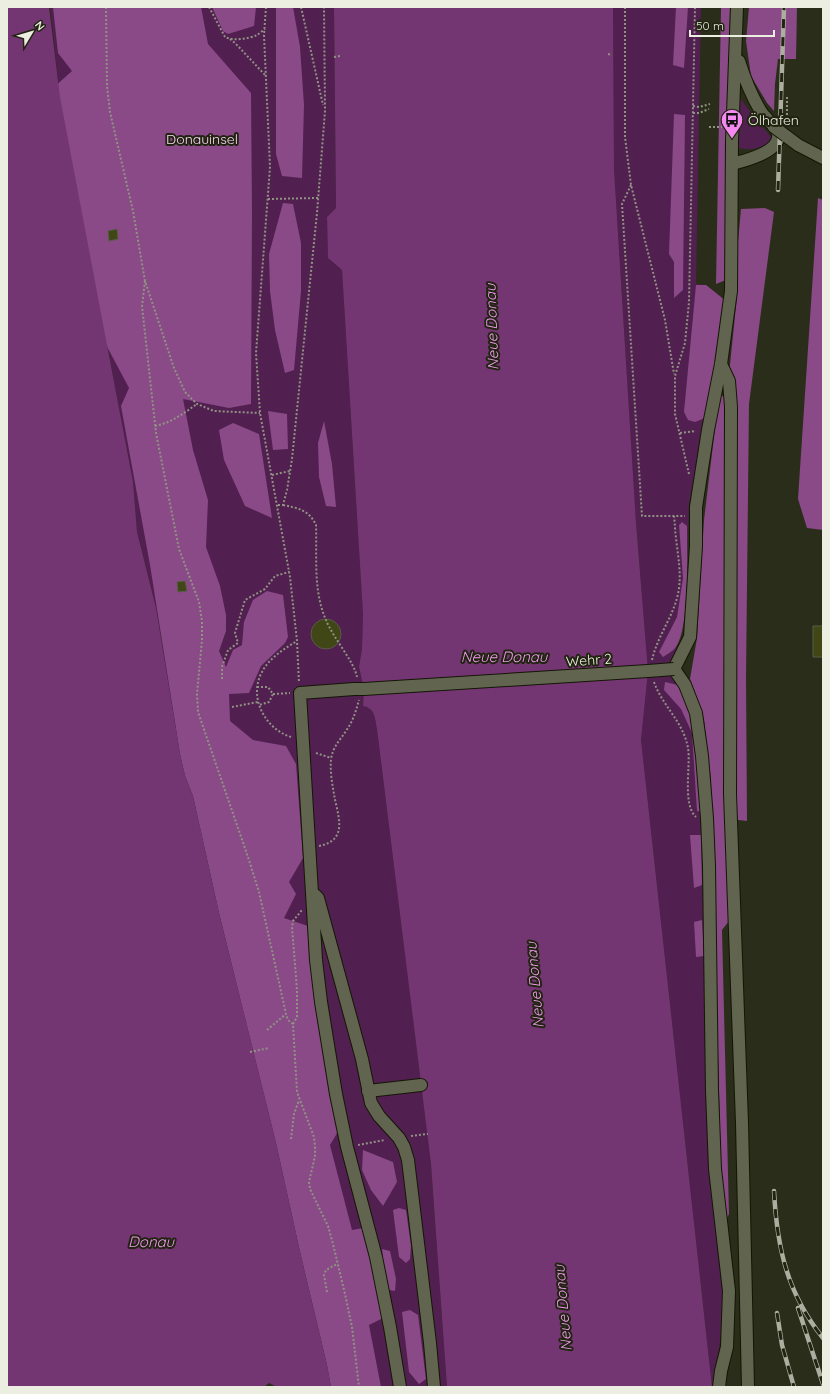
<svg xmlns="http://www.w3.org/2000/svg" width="830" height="1394" viewBox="0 0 830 1394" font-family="Quicksand,sans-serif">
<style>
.green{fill:#521f51}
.forest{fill:#894a87}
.water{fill:#743672}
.building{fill:#404615;stroke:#585c46}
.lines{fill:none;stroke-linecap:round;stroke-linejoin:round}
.minor-casing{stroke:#131604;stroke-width:14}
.path{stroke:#909383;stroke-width:2;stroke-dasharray:2 2;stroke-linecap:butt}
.minor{stroke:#61654f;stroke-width:12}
.rail-casing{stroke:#acaf9f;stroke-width:4.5}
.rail{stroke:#202410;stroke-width:3;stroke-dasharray:9;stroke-linecap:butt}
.minor-bridge-casing{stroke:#131604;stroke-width:14;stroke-linecap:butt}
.minor-bridge{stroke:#61654f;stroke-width:12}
.labels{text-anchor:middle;stroke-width:4;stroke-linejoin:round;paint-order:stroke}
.poi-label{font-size:14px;fill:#ebeee1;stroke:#202410;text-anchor:start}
.park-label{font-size:14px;fill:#fbd7f9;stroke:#202410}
.street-label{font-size:14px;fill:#ebeee1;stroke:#202410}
.water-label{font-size:15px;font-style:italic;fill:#f19aee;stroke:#202410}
</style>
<rect width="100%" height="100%" fill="#2a2d19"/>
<path class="green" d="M50 7H334L336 208 327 217 328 258 342 270 363 614 362 649 359 667 364 689 363 706C375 708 375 718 377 729L431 1164 447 1387H331L327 1365 276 1143 243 1013 193 796 180 754 156 608 137 532 133 482 60 97Z
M613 7H701L696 284 706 285 726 301 689 504 686 603 682 632 676 648 678 685 688 703 702 812 725 1304 714 1387H712L641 740 648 671 636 523 614 169Z
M740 98 755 118 771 137C770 139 769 142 768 143 761 149 744 152 736 146L739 106Z"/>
<path class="forest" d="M53 7H201L208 44 251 93 252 212 251 404 229 408 183 399 193 450 208 500 206 547 220 586 226 615V631L219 651 226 667 233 650 242 645 244 622 253 600 267 591 283 595 288 637 285 643 261 666 249 693 229 694 230 721 253 740 286 746 296 764 303 858 289 882 296 894 284 918 308 926 339 1130 330 1145 352 1230 363 1228 383 1318 369 1325 381 1387H331L327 1365 300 1252 276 1143 219 913 193 796 185 776 180 754 150 565 121 406 129 388 95 324 53 88 72 71 58 53Z
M212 7H256L254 26 228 34 223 31Z
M276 7H293L300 47 304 105 302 178 282 176 276 154Z
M676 7H688L684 68 673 65Z
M721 7H730L726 280 716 284Z
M749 7H797L796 59H778L775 84 774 111 767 103 751 76 746 41Z
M674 114 685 115 683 290 674 298V262L669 254Z
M818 198 823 200V530L807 528 798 499Z
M283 203 293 204 301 243V291L294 370 285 373 275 330 270 291 269 254Z
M765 208 774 212 749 404 746 677 747 821 729 819V921L722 930 729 1214 726 1220 722 1207 711 780 704 720 690 679 697 638 704 520 716 420 720 397 727 394 737 296V253L741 209Z
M696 285H706L726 301 705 418 695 422 688 420 684 412Z
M268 411 287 414 288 449 273 450Z
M324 421 332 464 336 507 326 506 319 477 318 443Z
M233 423 259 434 272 518 245 506 224 460 219 430Z
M682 522 687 526C687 551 690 631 675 648 672 652 666 655 663 657L659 652 677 617 683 578 679 525Z
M665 682 678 685 688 703 695 730 702 812 697 811 692 733 681 709 664 690Z
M690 835H701L702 885 694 888Z
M702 920 704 956 696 957 694 922Z
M363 1150 393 1162 397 1182 383 1206 371 1190 362 1170Z
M399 1208 406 1210 411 1246 410 1259 406 1263 399 1257 393 1210Z
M382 1249 390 1251 396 1279 395 1291 389 1290 384 1269Z
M410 1310 418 1315 426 1379 419 1384 409 1372 402 1312Z"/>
<path class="water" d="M7 7H49L60 97 133 482 137 532 156 608 180 754 185 776 193 796 219 913 276 1143 300 1252 327 1365 331 1387H277L269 1383 264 1387H7Z
M334 7H613L614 169 636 523 648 671 641 740 712 1387H447L431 1164 377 729C375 718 375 708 363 706L364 689 359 667 362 649 363 614 342 270 328 258 327 217 336 208Z"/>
<path class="building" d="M117 229 118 239 109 241 108 231Z
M185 581 187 591 178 592 177 582Z
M311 634a15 15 0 1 1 30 0a15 15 0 1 1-30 0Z
M813 626H823V657H813Z"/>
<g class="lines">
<g class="minor-casing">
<path id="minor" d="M786 136 798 145 823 158
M732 164C744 161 781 152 778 134 776 125 764 118 760 110 750 93 745 80 739 61
M721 364 729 381 731 407 730 794 742 1123 748 1387
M354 689 300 693 316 960 321 1002 336 1094 347 1147 376 1257 390 1327 400 1387
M364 689 648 671
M315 895 318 898 362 1059 371 1103 379 1116 399 1138 404 1147 408 1160 430 1343 434 1387
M368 1091 421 1085
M719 1387 721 1371 727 1347 729 1291 715 1169 712 1091 709 866 707 818 702 756 696 713 685 685 674 669 690 637 696 546V507L708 430 721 364 731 291 732 140 737 7"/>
</g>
<path class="path" d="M106 7 107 86 110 112 133 211 145 281 174 368 185 392 197 404 214 411 260 413
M209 7 225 37C232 41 249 39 257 35 259 34 262 31 265 29
M266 7 264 35 270 167 256 353 260 413 290 577 297 641 299 683
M301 7 323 105
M625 7V137L631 185 665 320 674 374
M230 39 236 44 266 76
M608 54 612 55
M334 57 340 56
M693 106 699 107 710 104
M693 113H699L709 109
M787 123V97
M709 127H722
M631 185 622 204 642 516H685
M268 199 318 198
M145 281 142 306 156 433 179 549 199 602 202 621V640L197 694 198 712 248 857 259 892 286 1014 288 1020 293 1024 297 1092 314 1137 315 1147V1156L309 1182 310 1189 328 1226 333 1244 345 1294 352 1327 359 1387
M155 426C171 423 184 413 197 404
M680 433 696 431
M689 474 675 414V376L685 343 689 302 695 7
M272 475 290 471
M278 505H283L287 490 292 459 317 213 325 111 324 7
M283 505C298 508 309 510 316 525 317 557 313 591 326 620 333 638 354 661 357 677
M652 660C657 637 673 617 678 594 682 575 678 557 676 538 675 531 675 524 674 516
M222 679V667L228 650 238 643 235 633 245 600 265 589 275 576 289 572
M654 682C663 707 683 721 688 748 691 766 682 804 696 817
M257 687H268L273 694 269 702 259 705
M273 694 290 693
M232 707 258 702
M291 737C265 729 248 697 262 672 269 658 284 649 297 641
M316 753 331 758
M319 846C350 840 337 814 334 794 332 783 330 771 331 760 332 748 340 740 346 731 353 721 356 711 359 700
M293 1024 297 1017V990L292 927 293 921 302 910
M267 1030 286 1014
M250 1052 269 1048
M411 1136 428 1134
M291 1139 294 1114 299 1100
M358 1145 385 1140
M327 1292 324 1275 326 1270 337 1264"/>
<use href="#minor" class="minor"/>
<g class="rail-casing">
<path id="rail" d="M778 190 784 7
M774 1191C777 1248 787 1293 823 1338
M798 1308 823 1384
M777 1313 782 1345 794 1387"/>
</g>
<use href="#rail" class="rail"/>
<g class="minor-bridge-casing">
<path id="minor-bridge" d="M774 127 786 136
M648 671 674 669
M354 689H364"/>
</g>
<use href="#minor-bridge" class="minor-bridge"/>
</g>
<defs>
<g id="bus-pin" transform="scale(1.15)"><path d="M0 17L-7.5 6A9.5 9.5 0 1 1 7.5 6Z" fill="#f489f0" stroke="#202410"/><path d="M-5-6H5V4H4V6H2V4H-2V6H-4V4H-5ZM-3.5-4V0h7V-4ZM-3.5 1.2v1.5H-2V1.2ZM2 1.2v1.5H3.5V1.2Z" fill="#111"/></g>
</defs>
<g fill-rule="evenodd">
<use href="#bus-pin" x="732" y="120"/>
</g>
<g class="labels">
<g class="poi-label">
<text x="748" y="125">Ölhafen</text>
</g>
<g class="park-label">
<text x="202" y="144">Donauinsel</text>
</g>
<g class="street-label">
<text transform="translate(589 660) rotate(-4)" y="5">Wehr 2</text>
</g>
<g class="water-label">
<text transform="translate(492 327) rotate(-92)" y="5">Neue Donau</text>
<text x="504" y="662">Neue Donau</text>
<text transform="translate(535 985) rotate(-95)" y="5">Neue Donau</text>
<text x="151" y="1247">Donau</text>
<text transform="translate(563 1308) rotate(-95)" y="5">Neue Donau</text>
</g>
</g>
<rect width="830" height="1394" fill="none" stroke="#ebeee1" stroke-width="16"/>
<g transform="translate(32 32) rotate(52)" stroke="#202410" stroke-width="3" paint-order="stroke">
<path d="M0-3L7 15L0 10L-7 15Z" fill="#ebeee1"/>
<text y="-6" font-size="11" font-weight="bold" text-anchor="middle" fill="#ebeee1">N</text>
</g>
<path d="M690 30v6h84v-6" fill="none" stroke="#ebeee1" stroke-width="2"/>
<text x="696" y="30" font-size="12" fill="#ebeee1" stroke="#202410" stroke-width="3" paint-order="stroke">50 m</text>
</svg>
